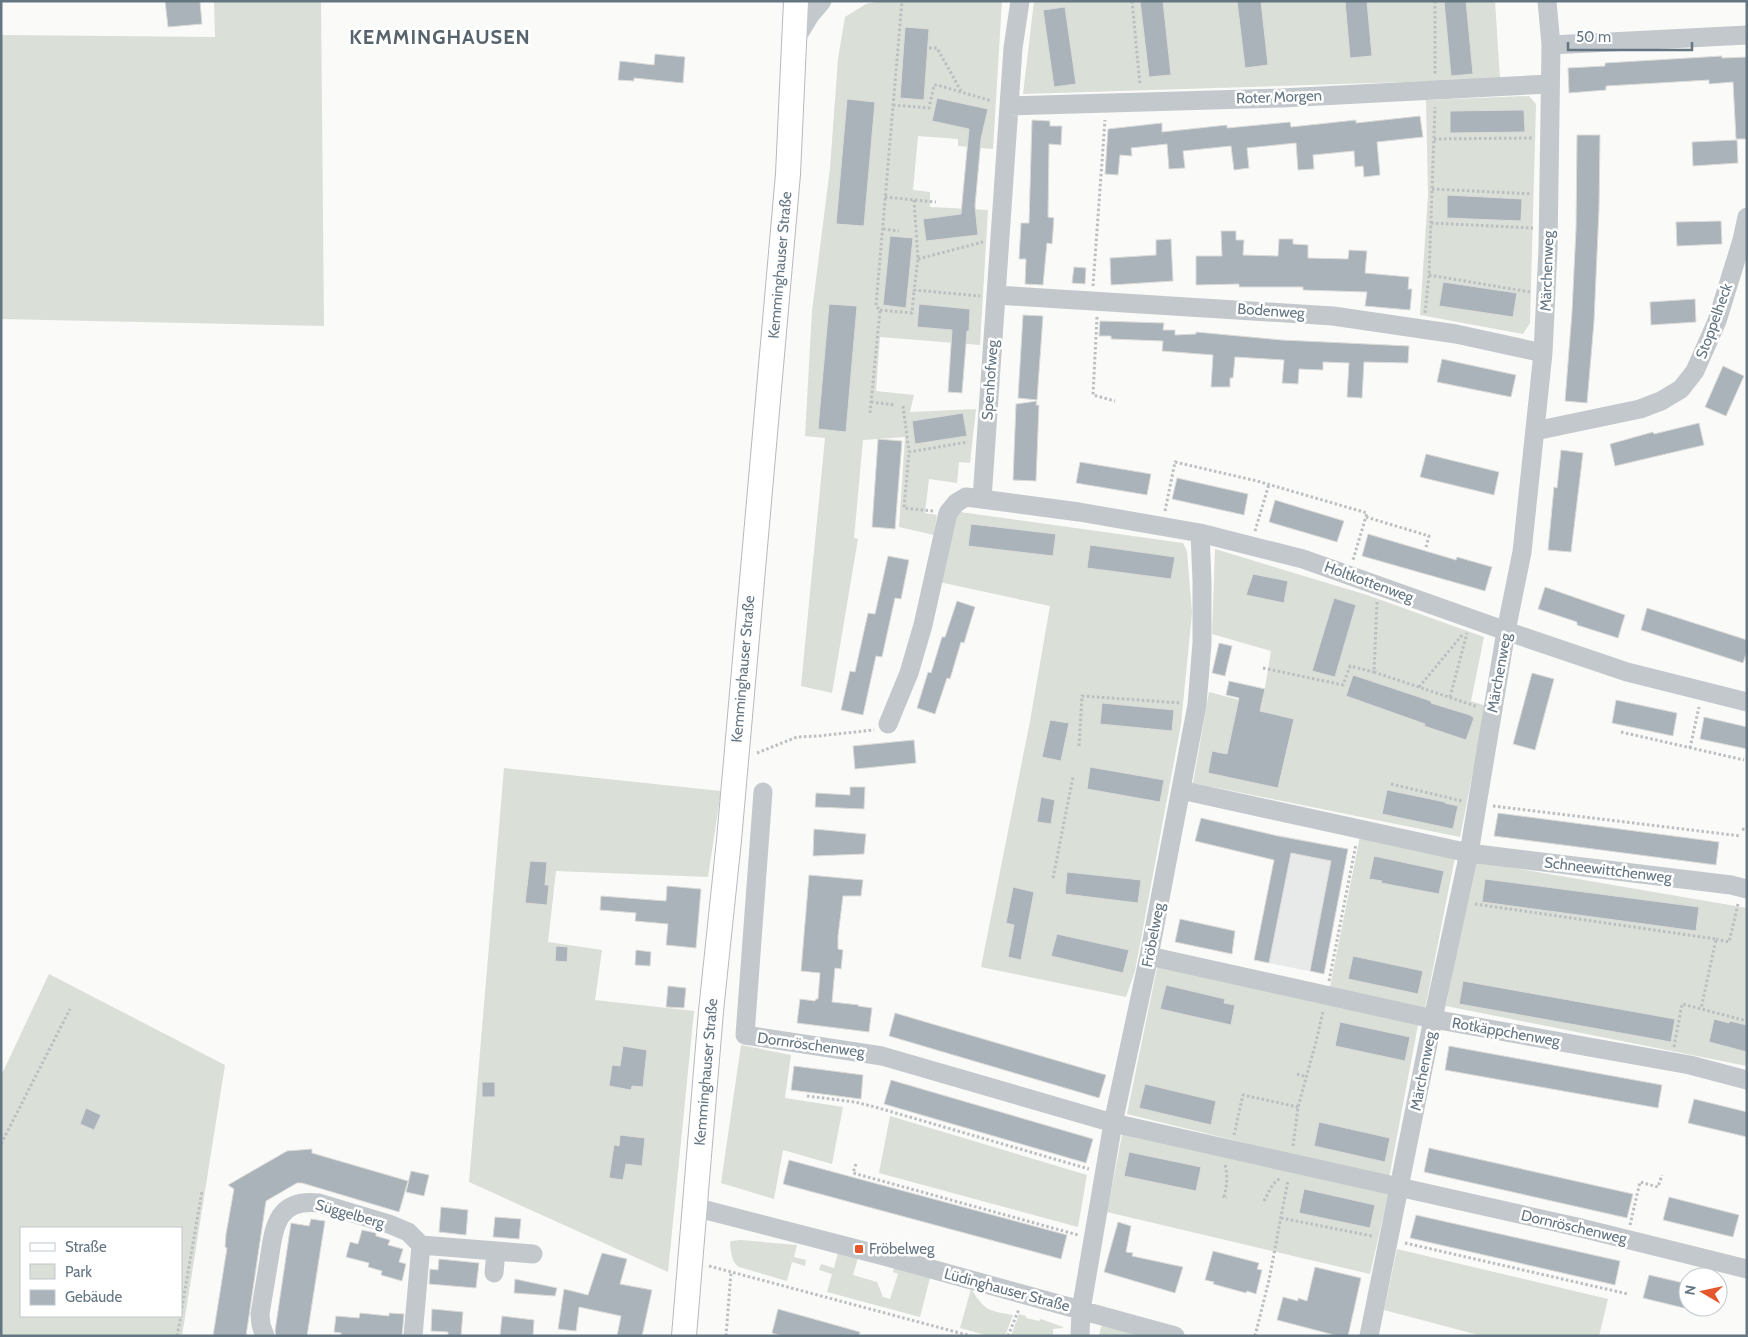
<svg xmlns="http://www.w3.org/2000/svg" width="1748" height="1337" viewBox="0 0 1748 1337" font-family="Cabin,sans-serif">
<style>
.built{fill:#e8e9e9}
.green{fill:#dadfd7;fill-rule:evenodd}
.building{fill:#aab3b9;stroke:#dcdcda}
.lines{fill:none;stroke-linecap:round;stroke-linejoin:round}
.major-casing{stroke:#b5babe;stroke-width:26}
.path{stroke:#bbbfc2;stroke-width:3;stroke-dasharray:2.5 2.5;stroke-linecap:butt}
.minor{stroke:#c3c8cc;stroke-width:19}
.major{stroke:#fff;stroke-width:24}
.poi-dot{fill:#e4572e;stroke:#fff;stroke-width:2}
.labels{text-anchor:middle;stroke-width:5;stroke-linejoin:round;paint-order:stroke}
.street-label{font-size:15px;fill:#657683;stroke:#fff}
.poi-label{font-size:15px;fill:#657683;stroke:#fff;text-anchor:start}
.district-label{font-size:20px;font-weight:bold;letter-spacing:1px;fill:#57646e;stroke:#fff}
</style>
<rect width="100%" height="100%" fill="#fafaf8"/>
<path class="built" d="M1279 835 1348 849 1324 974 1254 960Z"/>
<path class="green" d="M214 1H321L324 326 1 319V35L215 37Z
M881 1H1002L993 149 958 146V139L918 136 913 190 930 192V207L988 210 980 345 880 337 876 391 914 395 910 412 976 409 970 463 959 462 957 483 929 479 925 513 937 515 934 535 899 527 905 437 863 440 854 538 858 539 832 693 801 686 825 438 805 436 812 311 830 168 838 59 845 17 866 4Z
M1034 1H1495L1500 79 1023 94Z
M1529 96 1536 104 1530 323 1523 334 1420 315 1428 195 1426 100Z
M960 512 1183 543 1187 551 1192 613 1181 724 1135 971 1126 997 981 967 1030 721 1050 606 939 582 951 526Z
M1215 549 1367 595 1484 637 1471 701 1486 706 1460 837 1193 783 1209 692 1262 706 1271 651 1212 634Z
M504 768 721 791 708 877 556 871 548 942 602 950 595 1000 694 1011 668 1272 469 1182Z
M1360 836 1455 857 1425 1009 1330 987Z
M1473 861 1747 908V1066L1446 1006Z
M1159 958 1418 1025 1389 1178 1127 1114Z
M49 974 225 1065 182 1336H1V1076ZM21 1228H181V1316H21Z
M741 1045 791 1055 785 1098 843 1107 832 1164 783 1150 774 1199 721 1183Z
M890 1116 1087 1175 1078 1227 879 1173Z
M1123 1130 1389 1191 1370 1274 1107 1212Z
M741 1240 797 1245 794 1257 806 1260 805 1266 792 1262 787 1281 739 1267C731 1262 731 1251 730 1243L731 1241Z
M1397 1249 1608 1299 1599 1336H1482L1384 1310Z
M838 1252 858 1258 853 1275 877 1282 883 1297 890 1299 898 1274 893 1272 894 1268 930 1278 920 1317 827 1292 832 1274 819 1270 821 1264 834 1268Z
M971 1289C986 1311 986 1310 1013 1315L1005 1336H989L960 1328Z
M1019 1314 1026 1316V1318L1039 1321 1041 1319 1063 1327V1328L1053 1329V1336H1011Z
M1104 1325 1133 1333V1336H1099L1101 1327Z"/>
<path class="building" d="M165 1H200L202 24 168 27Z
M1140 1H1163L1171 75 1149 77Z
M1237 1H1261L1268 65 1245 68Z
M1345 1H1367L1372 56 1350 58Z
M1444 1H1466L1473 74 1451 76Z
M1065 7 1076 84 1054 87 1043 10Z
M905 27 929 29 924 100 900 98Z
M655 54 685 57 683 83 634 78V81L618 80 620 61 654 65Z
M1722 56V58L1747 57V139H1736L1733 82 1709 84V80L1641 84 1606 86V90L1569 93 1568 68 1605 66V63Z
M937 98 988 109 981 139 975 206 978 235 926 241 923 219 961 214 969 129 932 121Z
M847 99 875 102 864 226 836 224Z
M1524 110 1525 132 1450 133V111Z
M1420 116 1423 137 1377 142 1380 175 1364 177 1363 166 1355 167 1354 151 1313 155 1314 169 1298 170 1296 143 1247 148 1249 168 1234 170 1231 146 1183 151 1185 168 1169 169 1167 144 1131 148 1132 156 1120 155 1118 175 1105 174 1108 129 1162 123V132L1227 125V128L1290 122 1291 127 1356 120V123Z
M1032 120 1050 121V126H1062L1061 145 1049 144 1048 217 1054 218 1052 244 1047 243 1043 285 1025 284 1026 259H1019L1021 223H1029Z
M1577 135H1600L1599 209 1594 322 1587 403 1565 401 1572 312 1576 229Z
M1737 140 1738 163 1693 166 1692 142Z
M1447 195 1522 199 1521 221 1447 218Z
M1721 221 1722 244 1677 246 1676 222Z
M1221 231H1236V240H1244L1243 255 1278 256 1279 239H1293V244L1308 245V258L1348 259 1349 250 1367 251 1365 273 1409 277 1408 289H1412L1410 310 1365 306 1367 292 1303 290V287H1239V284L1196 285V256H1222Z
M890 236 913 238 906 308 883 305Z
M1171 239 1173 281 1111 285 1110 258 1156 255V240Z
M1074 267 1086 268 1085 284 1072 283Z
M1443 282 1517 293 1513 317 1439 306Z
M1695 299 1696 322 1651 325 1650 302Z
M829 304 857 306 846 432 818 429Z
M919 304 970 309 969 331H967L962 393 948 392 952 330 917 327Z
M1023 315 1043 316 1037 400 1018 398Z
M1100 321 1164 323 1163 330H1175V335L1196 334V332L1282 340 1409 346 1408 363 1364 362 1362 398 1347 397 1349 363 1323 362V370L1299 369 1298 384 1282 383 1284 360 1235 357 1233 378H1230V387H1211L1213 355 1162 351 1163 341 1111 339V336H1099Z
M1442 359 1516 375 1511 397 1437 382Z
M1723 366 1744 376 1726 416 1705 407Z
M1037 401 1036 405H1039L1036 481 1013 480 1016 404Z
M963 413 967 436 915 444 912 421Z
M1699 423 1704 445 1615 466 1610 444 1653 432 1654 434Z
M878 439 902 441 895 529 872 527Z
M1561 450 1583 453 1571 552 1548 550 1554 487 1557 488Z
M1426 454 1499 472 1494 495 1420 477Z
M1080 462 1151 474 1147 495 1076 483Z
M1177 478 1248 494 1244 515 1172 499Z
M1275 500 1344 521 1337 542 1269 522Z
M971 524 1056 534 1053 556 968 546Z
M1368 534 1456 560 1457 557 1492 567 1485 591 1362 556Z
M1090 545 1175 557 1171 579 1087 568Z
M888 556 909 560 901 599 895 598 882 657 876 656 863 715 841 710 850 671 855 672 868 613 875 614Z
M1253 574 1288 581 1284 603 1246 595Z
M1545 587 1625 615 1618 638 1577 625V622L1538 609Z
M1334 598 1356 605 1335 677 1312 671Z
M957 601 975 607 964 643 961 642 950 679 947 678 935 714 917 708 928 672 931 673 942 637H945Z
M1647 608 1747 640V651L1743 663 1641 630Z
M1219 643 1232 646 1225 676 1212 673Z
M1532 673 1554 679 1535 750 1513 744Z
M1353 675 1431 701V703L1470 715 1474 718 1466 740 1424 726 1425 724 1346 696Z
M1229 681 1265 689 1260 711 1294 719 1278 788 1208 773 1212 751 1227 754 1239 698 1226 695Z
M1616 700 1677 713 1673 736 1612 723Z
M1102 703 1174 710 1172 731 1100 724Z
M1704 717 1747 727V749L1700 739Z
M1050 720 1069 723 1061 761 1042 757Z
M914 740 916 763 855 769 853 746Z
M1090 767 1164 780 1160 802 1087 789Z
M850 787H865L864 809 815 807 816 793 850 795Z
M1387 790 1445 802V803L1458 806 1453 829 1382 814Z
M1041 797 1055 800 1051 824 1037 822Z
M1498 813 1719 842 1716 865 1494 836Z
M1201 818 1278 836 1348 849 1324 974 1310 971 1331 861 1291 853 1269 963 1254 960 1274 860 1195 841Z
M814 829 866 834 864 854 813 856Z
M1374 856 1444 871 1439 894 1381 883 1382 881 1369 879Z
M530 861 547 862 545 885H549L547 905 525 903Z
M1067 872 1141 880 1138 903 1065 894Z
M809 875 863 880 861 896H843L838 936V949L843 950 841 969 835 968 832 1002 859 1005 858 1006 872 1008 869 1032 797 1023 800 999 815 1001 816 999H818L820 973 801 971Z
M1485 879 1699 907 1696 931 1482 902Z
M667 886 701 889 696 948 666 945 668 924 635 921 636 913 600 910 601 896 666 901Z
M1013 887 1034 892 1021 960 1008 957 1014 925 1006 923Z
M1180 919 1235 931 1232 954 1175 942Z
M1057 934 1129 950 1123 973 1051 956Z
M556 946 568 947 567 962 555 961Z
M636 950 651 952 650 966 635 965Z
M1353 956 1423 971 1418 994 1348 979Z
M1463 981 1675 1019 1671 1042 1459 1004Z
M1166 985 1225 999 1224 1003 1235 1005 1231 1025 1160 1009Z
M668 986 686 988 684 1008 666 1007Z
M895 1013 1106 1075 1099 1098 889 1036Z
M1714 1019 1729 1023 1730 1021 1747 1025V1052L1709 1042Z
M1340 1022 1410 1037 1405 1061 1335 1046Z
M623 1046 647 1050 643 1087 632 1086 631 1090 609 1086 612 1065 620 1066Z
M1449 1046 1662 1085 1658 1108 1445 1070Z
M794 1066 863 1075 861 1099 791 1090Z
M891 1080 1093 1139 1086 1163 884 1104Z
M482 1082H495V1097H482Z
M1145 1084 1216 1101 1211 1125 1139 1108Z
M1694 1099 1747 1112V1137L1688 1123Z
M86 1108 101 1115 94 1130 80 1124Z
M1319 1122 1390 1138 1385 1162 1314 1146Z
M620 1135 645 1138 642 1166 626 1164 623 1180 609 1178 614 1145 619 1146Z
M1429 1148 1633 1194 1627 1218 1424 1172Z
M312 1149V1153L408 1181 399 1212 302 1183H297L266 1201 246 1336H213L227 1248 225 1247 226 1234 234 1189 228 1185 287 1151Z
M1129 1152 1201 1167 1196 1191 1124 1176Z
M789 1160 1067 1235 1061 1259 783 1184Z
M411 1171 429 1175 424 1196 406 1192Z
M1304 1189 1375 1205 1370 1228 1299 1213Z
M1669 1197 1739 1215 1733 1237 1663 1220Z
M441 1207 468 1210 466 1235 439 1232Z
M1416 1215 1620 1261 1615 1285 1410 1238Z
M495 1217 521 1219 519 1239 493 1237Z
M311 1219 325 1221 307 1336H276L275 1331 291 1223 309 1226Z
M1118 1222 1131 1226 1126 1252 1133 1253 1132 1256 1183 1267 1175 1293 1104 1272Z
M362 1230 376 1233V1236L390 1240 388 1245 403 1249 399 1262 406 1264 402 1281 381 1275 382 1271 368 1267 369 1263 346 1257 350 1242 358 1244Z
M1213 1251 1259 1263 1257 1269 1262 1270 1256 1294 1247 1291 1246 1293 1213 1284 1214 1282 1205 1280Z
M602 1253 627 1259 620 1284 652 1290 642 1336H617L621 1316 579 1307 576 1331 558 1329 564 1289 588 1295Z
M439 1259 479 1263 476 1288 429 1284 430 1269 438 1270Z
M1315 1267 1361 1278 1348 1336H1338L1277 1320 1283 1297 1298 1301V1298L1307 1301Z
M1649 1275 1688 1284V1309L1643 1298Z
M515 1279 557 1288 555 1296 514 1293Z
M432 1309 463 1312 461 1336H448V1332L431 1331Z
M778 1309 860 1332 859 1336H782L772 1333Z
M360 1313 389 1316V1313L404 1314 402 1336H341V1333L334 1332 336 1316 359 1318Z
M502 1316 534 1320 533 1336H500Z"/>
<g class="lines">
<g class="major-casing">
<path id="major" d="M684 1336 711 1011 729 840 788 174 796 1"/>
</g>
<path class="path" d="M1132 1 1140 85
M1435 1V74
M929 48H937L961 91
M893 105 929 108 934 85H937L992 101
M1434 139 1533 138
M1432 189 1532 194
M885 197 936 202
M914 200 918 259 914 290 980 296
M1431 223 1533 228
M883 229 899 231
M918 259 983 242
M1429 275 1530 292
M1093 286 1105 120
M880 310 912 313 914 291
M1425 313 1429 275 1435 107
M1097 317 1093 395 1115 401
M871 402 895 405
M903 406 909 452
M870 413 880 310 876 306 902 1
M933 511 904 508 909 452 968 442
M1165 511 1175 462 1257 481 1367 513 1353 560
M1366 517 1429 536 1426 547
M1255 531 1269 484
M1377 602 1374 672 1478 707
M1263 668 1343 685 1350 666 1374 672
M1419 687 1463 634
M1450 697 1467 633
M1621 732 1744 760
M1079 746 1082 696 1181 703
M1690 748 1699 707
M757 753 797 737 818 736 874 730
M1391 784 1462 801
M1493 806 1741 836
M1742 829 1747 830
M1053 878 1073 777
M1475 904 1716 939 1701 1009
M1716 939 1729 942 1738 904
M1329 981 1356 844
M1674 1047 1682 1004 1747 1021
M1297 1074 1307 1077
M807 1096 855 1102 875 1107 1089 1169
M1234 1135 1243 1095 1298 1107
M1 1144 70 1009
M1293 1146 1298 1107 1317 1038 1323 1011
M856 1164 853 1173 1078 1235
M1225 1165C1228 1176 1227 1185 1224 1197L1227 1198
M1264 1201 1273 1184 1280 1178
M1281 1218 1372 1236
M1630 1225 1640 1182 1658 1187 1662 1175
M1405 1243 1628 1294
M709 1266 971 1336
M181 1313 202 1191
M177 1336 181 1316
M726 1336 731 1272
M1008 1336 1019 1309
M1255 1336 1269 1280 1288 1180"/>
<path class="minor" d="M795 40 810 15 822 1
M1551 45 1747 35
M1009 106 1282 98 1549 84
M996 295 1333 316 1456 334 1543 353
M1535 431 1640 409 1661 401 1681 389 1695 371 1717 321 1742 240 1747 217
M982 499 1013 48 1020 1
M888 724 909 673 923 625 948 513 956 503 966 497 1079 512 1200 533 1303 559 1506 631 1627 672 1747 702
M1181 790 1469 853 1731 885 1747 889
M763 792 745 1035 882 1056 1113 1123 1577 1227 1747 1269
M1149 956 1433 1019 1690 1065 1747 1080
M694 1207 884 1256 1175 1336
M421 1245 533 1254
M494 1273 496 1251
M265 1336 261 1325 260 1314C263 1296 266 1278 269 1260 274 1228 276 1198 319 1203L389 1224 408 1232 421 1245
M413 1336 421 1245
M1080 1336 1081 1310 1113 1123 1149 956 1197 705 1202 643V581L1200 533
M1369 1336 1433 1019 1469 853 1506 631 1522 552 1543 353 1548 249 1551 45 1547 1"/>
<use href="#major" class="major"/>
</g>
<rect class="poi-dot" x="854" y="1244" width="10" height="10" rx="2.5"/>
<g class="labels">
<g class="street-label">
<text transform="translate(1279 97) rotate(-2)" y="5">Roter Morgen</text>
<text transform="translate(780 265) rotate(-85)" y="5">Kemminghauser Straße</text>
<text transform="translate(1547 271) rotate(-88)" y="5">Märchenweg</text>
<text transform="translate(1271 311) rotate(4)" y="5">Bodenweg</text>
<text transform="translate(1714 321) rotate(-70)" y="5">Stoppelheck</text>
<text transform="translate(990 380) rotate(-86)" y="5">Spenhofweg</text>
<text transform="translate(1369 582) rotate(20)" y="5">Holtkottenweg</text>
<text transform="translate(743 669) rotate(-85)" y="5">Kemminghauser Straße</text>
<text transform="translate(1499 673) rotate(-80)" y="5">Märchenweg</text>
<text transform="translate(1608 870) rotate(7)" y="5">Schneewittchenweg</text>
<text transform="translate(1153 935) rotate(-79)" y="5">Fröbelweg</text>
<text transform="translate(1506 1032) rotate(10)" y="5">Rotkäppchenweg</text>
<text transform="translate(811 1045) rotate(8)" y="5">Dornröschenweg</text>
<text transform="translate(1423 1071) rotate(-79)" y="5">Märchenweg</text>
<text transform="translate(706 1072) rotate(-85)" y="5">Kemminghauser Straße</text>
<text transform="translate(350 1214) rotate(16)" y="5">Süggelberg</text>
<text transform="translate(1574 1227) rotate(13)" y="5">Dornröschenweg</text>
<text transform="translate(1007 1290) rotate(15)" y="5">Lüdinghauser Straße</text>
</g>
<g class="poi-label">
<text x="869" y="1254">Fröbelweg</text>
</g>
<g class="district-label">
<text x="440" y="44">KEMMINGHAUSEN</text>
</g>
</g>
<rect width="1748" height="1337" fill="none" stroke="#657683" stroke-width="5"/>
<rect x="20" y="1227" width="162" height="90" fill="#ffffff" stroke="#c1c8cd"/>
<rect x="30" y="1243" width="25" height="8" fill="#ffffff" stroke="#c1c8cd"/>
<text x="65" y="1252" font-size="15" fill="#657683">Straße</text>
<rect x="30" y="1264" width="25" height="15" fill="#dadfd7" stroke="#c1c8cd"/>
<text x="65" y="1277" font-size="15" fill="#657683">Park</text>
<rect x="30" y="1290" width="25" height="15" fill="#aab3b9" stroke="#c1c8cd"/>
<text x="65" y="1302" font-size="15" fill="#657683">Gebäude</text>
<g transform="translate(1703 1292) rotate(279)"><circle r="24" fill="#ffffff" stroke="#c1c8cd"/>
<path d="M0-4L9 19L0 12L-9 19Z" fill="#e4572e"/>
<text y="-8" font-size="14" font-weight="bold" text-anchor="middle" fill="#657683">N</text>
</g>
<path d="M1568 42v8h124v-8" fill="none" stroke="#657683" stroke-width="2.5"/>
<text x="1576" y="42" font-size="15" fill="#657683" stroke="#ffffff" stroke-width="4" paint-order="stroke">50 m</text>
</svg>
